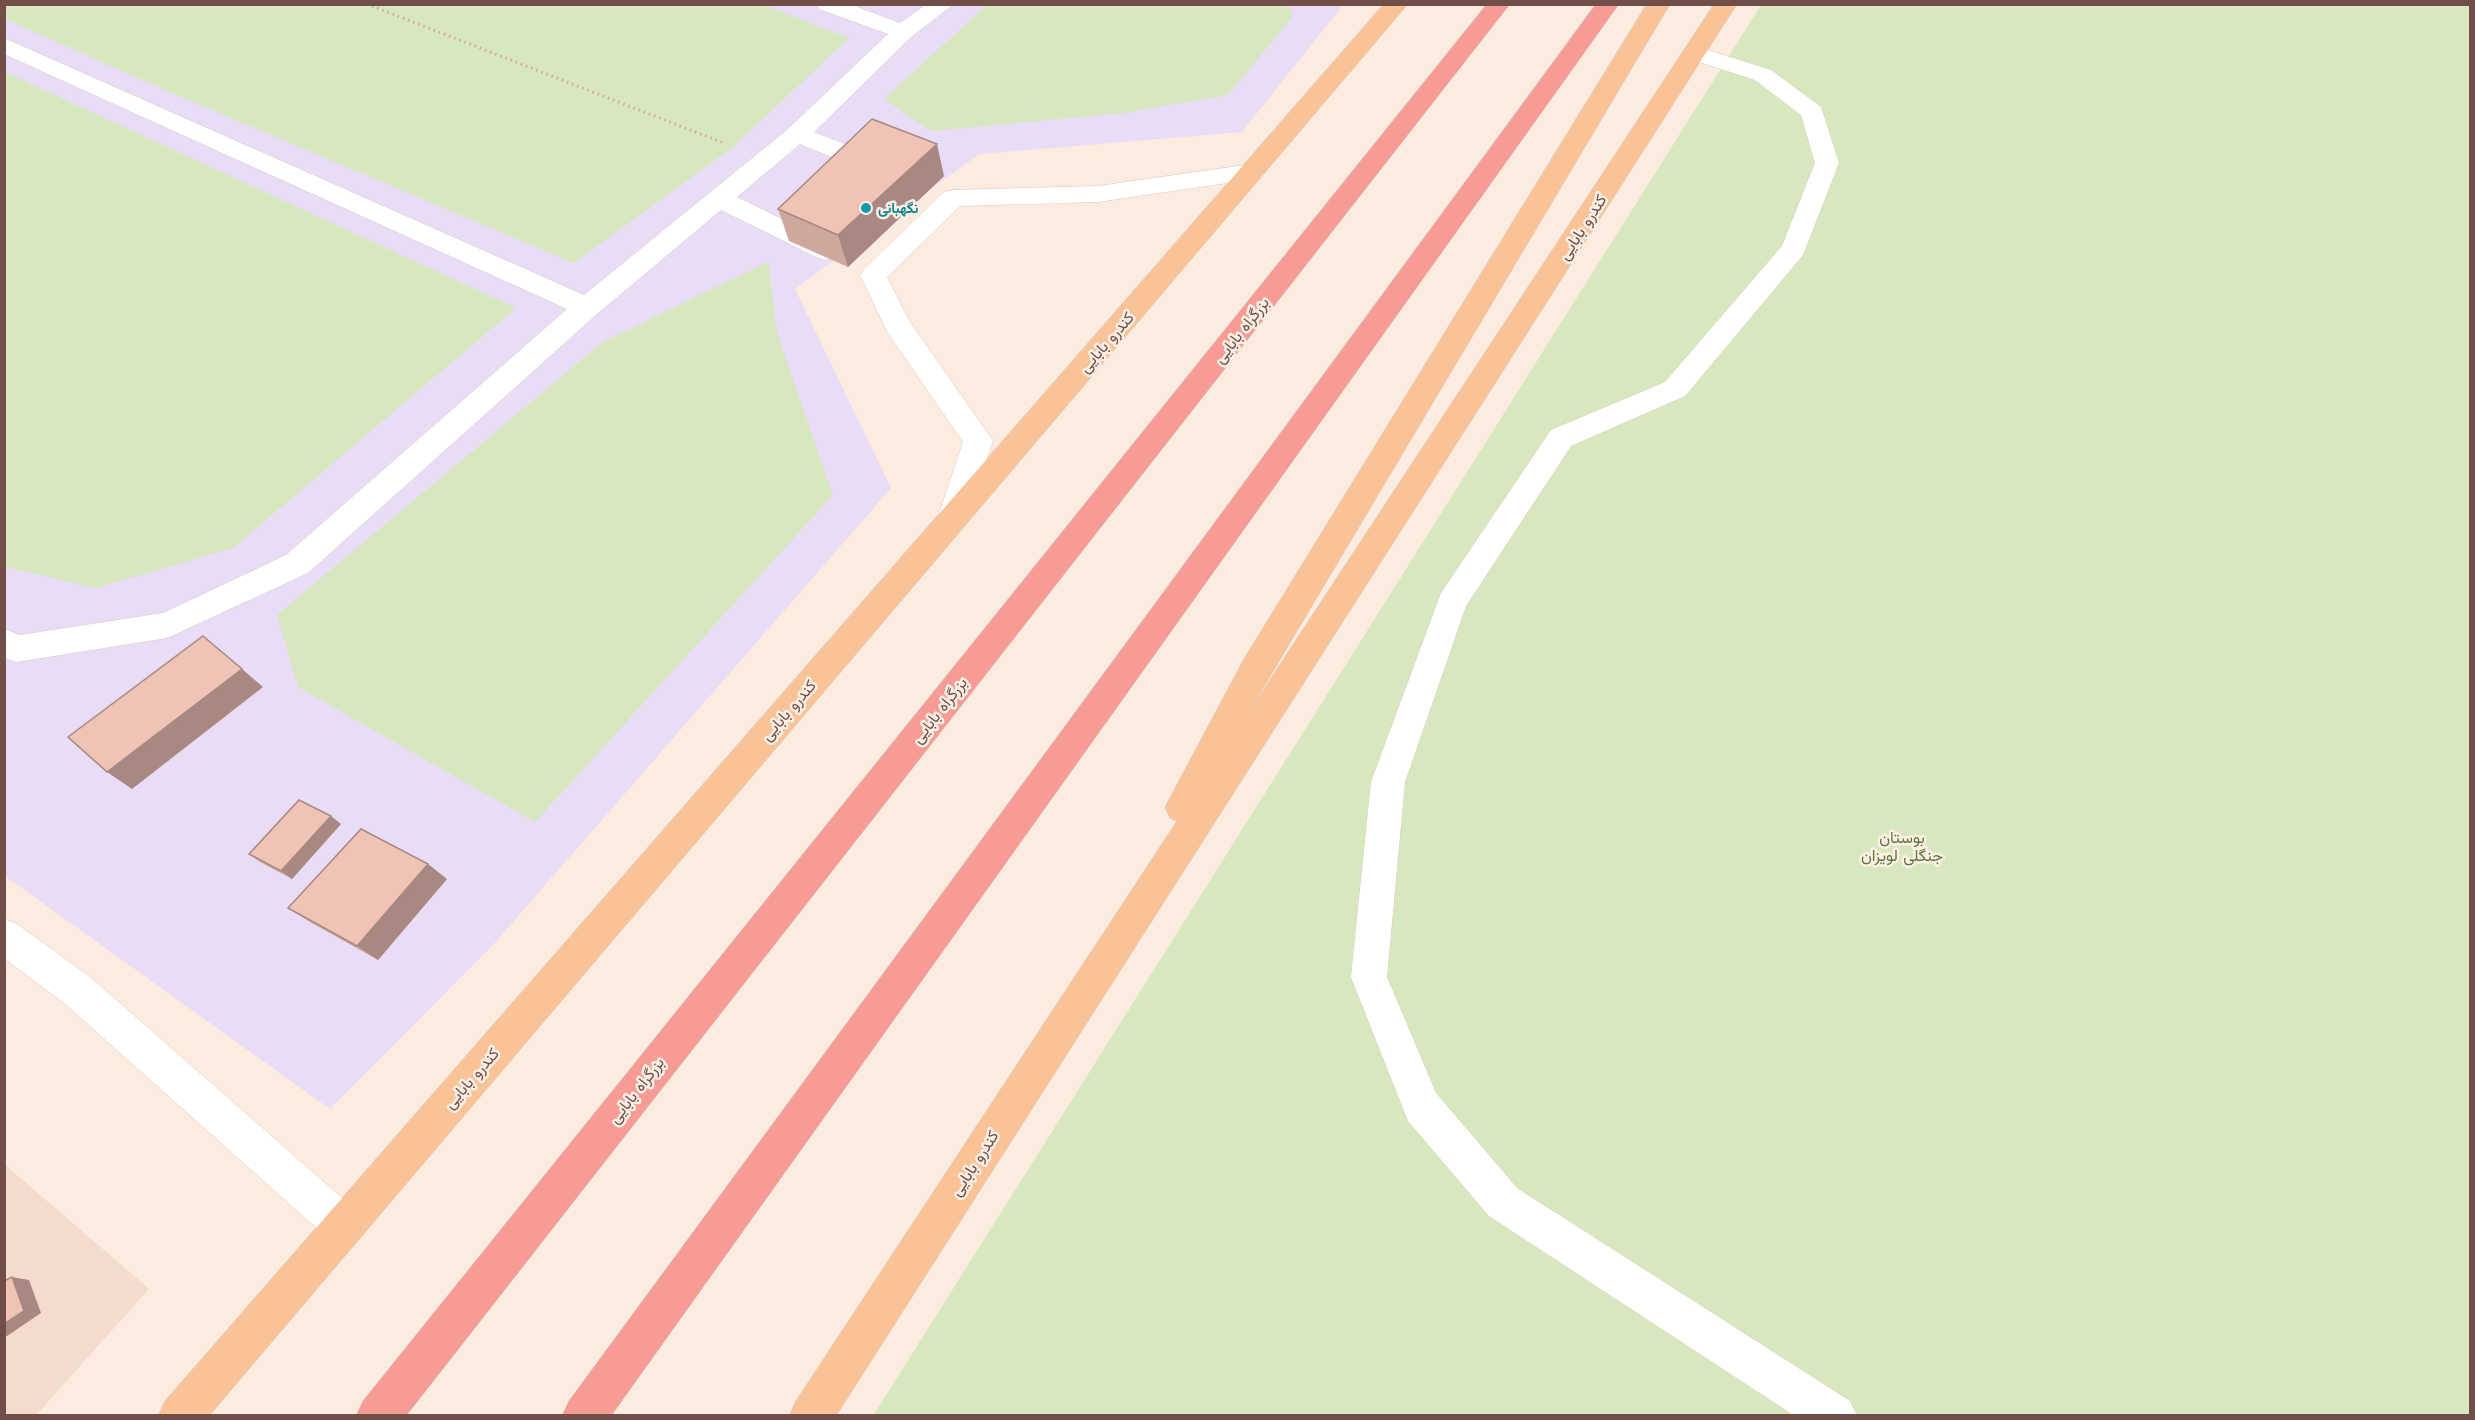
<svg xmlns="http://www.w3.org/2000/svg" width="2475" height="1420" viewBox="0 0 2475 1420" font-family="'Work Sans',Vazirmatn,sans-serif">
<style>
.residential{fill:#f3dbcd}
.education{fill:#e8dcf7}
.green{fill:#d7e8be}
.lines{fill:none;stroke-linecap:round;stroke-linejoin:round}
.minor-casing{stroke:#e1c8be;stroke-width:1}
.major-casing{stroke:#d7cdcb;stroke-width:1}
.highway-casing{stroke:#d7cdcb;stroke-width:1}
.path{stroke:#d5a69b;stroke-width:3;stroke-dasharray:1.5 4;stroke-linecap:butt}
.minor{fill:#fff;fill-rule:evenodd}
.major{fill:#fac397;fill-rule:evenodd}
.highway{fill:#f69c95;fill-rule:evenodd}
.wall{fill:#cea89d}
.shaded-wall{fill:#a88880}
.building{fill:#f0c3b7;stroke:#a88880;stroke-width:1.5}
.culture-dot{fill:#0f9aa8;stroke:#ffefe4;stroke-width:2}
.labels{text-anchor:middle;stroke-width:5;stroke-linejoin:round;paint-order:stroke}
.far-culture-label{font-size:14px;font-weight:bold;fill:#0d838f;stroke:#ffefe4;text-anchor:start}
.street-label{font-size:16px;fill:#714e47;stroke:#ffefe4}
.park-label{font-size:16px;fill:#5b7740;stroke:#ffefe4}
</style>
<rect width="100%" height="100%" fill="#fcebdf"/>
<path class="residential" d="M4 1164 149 1289 36 1415H5Z"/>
<path class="education" d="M5 5H1343L1242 132 979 154 795 289 891 488 492 946 330 1109 5 876Z"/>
<path class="green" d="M5 4H761L849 38 733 147 574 263 167 91 5 19Z
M1288 5 1293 16 1228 95 1124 113 931 131 884 99 987 5Z
M1761 5H2470V1415L873 1416Z
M5 72 516 308 233 548 96 588 5 567Z
M768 262 777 333 833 495 535 822 298 687 277 615 603 342Z"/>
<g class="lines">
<g class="minor-casing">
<path id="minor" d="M816 4H849L900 23 927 4H954L911 37 814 132 888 161 891 167 888 173 879 175 870 173 800 144 737 197 834 245 838 251 834 257 825 260 816 257 721 210 597 314 308 573 167 638 16 662 4 658V629L20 635 163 613 286 555 567 309 4 54V38L584 295 788 129 888 34 819 9Z
M1695 46 1771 70 1821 107 1839 163 1803 255 1685 396 1571 446 1466 606 1405 782 1387 977 1436 1093 1517 1188 1850 1401 1857 1416H1795L1489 1216 1408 1121 1351 977 1371 782 1441 593 1551 430 1665 382 1782 246 1815 163 1801 115 1755 80 1687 58 1683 53 1687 48Z
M1252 164 1261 166 1265 172 1261 178 1098 202 960 206 887 277 910 322 993 441 963 528 952 532 941 528 937 520 963 442 888 333 860 275 864 269 944 192 953 190 1098 186Z
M4 919 17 924 90 977 358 1212 364 1226 358 1240 344 1246 330 1240 64 1003 4 958Z"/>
</g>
<g class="major-casing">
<path id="major" d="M1384 4H1408L209 1416H158L165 1401Z
M1647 4H1670L1250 710 1714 4H1737L836 1416H789L796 1401 1177 821 1170 818 1165 807 1244 659Z"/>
</g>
<g class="highway-casing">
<path id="highway" d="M1487 4H1510L406 1416H356L363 1401Z
M1596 4H1619L611 1416H562L569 1401Z"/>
</g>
<path class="path" d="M367 4 726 144"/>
<use href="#minor" class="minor"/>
<use href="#major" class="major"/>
<use href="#highway" class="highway"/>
</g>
<path class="wall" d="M944 176 848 267 789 241 778 209Z
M341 824 292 879 260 862 249 854Z
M447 879 378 960 310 922 288 908Z"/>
<path class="shaded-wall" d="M937 144 944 176 848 267 838 235Z
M242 669 263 687 132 789 107 772Z
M331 816 341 824 292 879 281 871Z
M428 864 447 879 378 960 357 946Z
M12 1277 29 1280 41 1313 4 1338V1324Z"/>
<path class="building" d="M872 119 937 144 838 235 778 209Z
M203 636 242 669 107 772 68 737Z
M299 800 331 816 281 871 249 854Z
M361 829 428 864 357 946 288 908Z
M12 1277 24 1311 4 1324V1281Z"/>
<circle class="culture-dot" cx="866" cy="208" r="6"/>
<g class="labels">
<g class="far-culture-label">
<text x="878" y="213">نگهبانی</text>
</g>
<g class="street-label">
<text transform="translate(1582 227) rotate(-57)" y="6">کندرو بابایی</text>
<text transform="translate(1241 330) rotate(-52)" y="6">بزرگراه بابایی</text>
<text transform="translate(1106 342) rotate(-49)" y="6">کندرو بابایی</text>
<text transform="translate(788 710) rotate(-49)" y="6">کندرو بابایی</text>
<text transform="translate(939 710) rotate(-52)" y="6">بزرگراه بابایی</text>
<text transform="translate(471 1078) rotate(-49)" y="6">کندرو بابایی</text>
<text transform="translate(636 1090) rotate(-52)" y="6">بزرگراه بابایی</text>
<text transform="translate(974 1163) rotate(-57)" y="6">کندرو بابایی</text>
</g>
<g class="park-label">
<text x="1902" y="843">بوستان<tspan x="1902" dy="18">جنگلی لویزان</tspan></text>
</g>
</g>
<rect width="2475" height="1420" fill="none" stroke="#714e47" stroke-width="12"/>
</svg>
